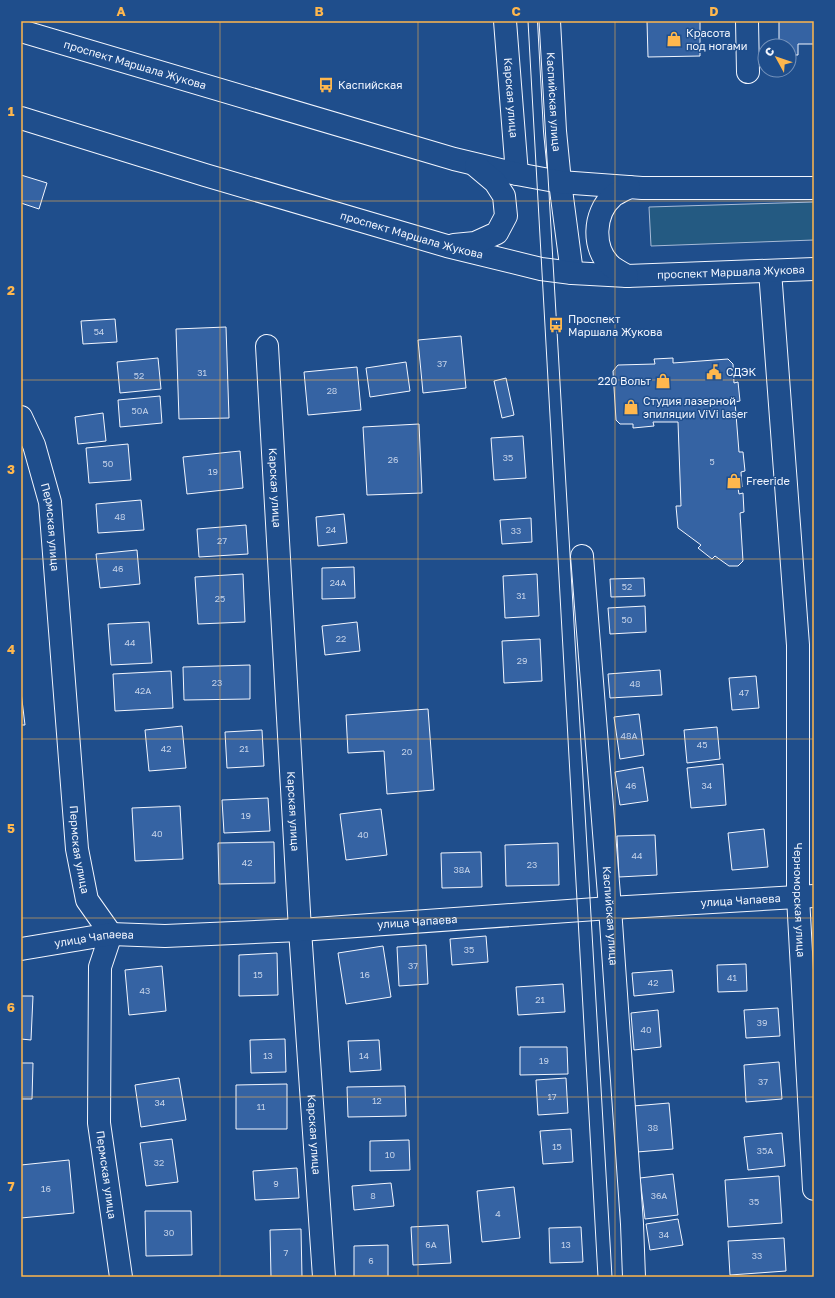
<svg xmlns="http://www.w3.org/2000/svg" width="835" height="1298" viewBox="0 0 835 1298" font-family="'Golos Text',sans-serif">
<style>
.green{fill:#245a82;stroke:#a8bbd7}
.building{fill:#3563a3;stroke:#f2f6ff}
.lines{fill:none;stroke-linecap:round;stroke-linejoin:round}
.minor-casing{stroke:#f2f6ff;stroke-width:24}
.highway-casing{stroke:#f2f6ff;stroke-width:24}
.minor{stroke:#1f4e8c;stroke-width:22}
.highway{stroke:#1f4e8c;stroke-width:22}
.tram{stroke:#f2f6ff;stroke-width:1}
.grid{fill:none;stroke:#ffb74d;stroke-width:1;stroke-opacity:0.55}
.labels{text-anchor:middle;stroke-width:3;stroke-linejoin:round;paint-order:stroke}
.number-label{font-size:9px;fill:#c3d1e8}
.poi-label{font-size:11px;fill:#f2f6ff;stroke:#1f4e8c;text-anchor:start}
.street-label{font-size:11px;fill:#f2f6ff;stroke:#1f4e8c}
.neatline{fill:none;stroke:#ffb74d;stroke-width:1.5}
.grid-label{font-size:13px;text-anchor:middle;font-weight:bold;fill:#ffb74d}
</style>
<rect width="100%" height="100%" fill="#1f4e8c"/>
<path class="green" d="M814 202V240L651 246 649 207Z"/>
<path class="building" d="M647 21H700V56L648 57Z
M779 21H814V44H798V55H789V46H779Z
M21 175 47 183 39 209 21 203Z
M115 319 117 342 83 344 81 321Z
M226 327 229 418 179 419 176 329Z
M461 336 466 388 423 393 418 340Z
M158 358 161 389 120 393 117 362Z
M673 358V363L728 359 733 364 734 383 738 382 740 401 735 402 739 452H743L745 471 741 472 742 487 738 488 739 494 743 493 744 512 740 513 743 561 738 566H729L715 556 712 559 698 548 701 545 678 528 676 506H681L678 422H653L654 426 633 428V424H620L616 420 613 371 618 365 655 364 654 359Z
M406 362 410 391 370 397 366 368Z
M357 367 361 410 308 415 304 372Z
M506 378 514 415 502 418 494 381Z
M160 396 162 423 120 427 118 400Z
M103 413 106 441 78 444 75 417Z
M419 424 422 493 367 495 363 427Z
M523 436 526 478 494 480 491 438Z
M128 444 131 480 89 483 86 448Z
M240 451 243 488 187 494 183 457Z
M141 500 144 530 98 533 96 504Z
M344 514 347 543 318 546 316 517Z
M531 518 532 542 502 544 500 520Z
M246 525 248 554 199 557 197 529Z
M137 550 140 584 100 588 96 554Z
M354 567 355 598 322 599V568Z
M243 574 245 622 198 624 195 577Z
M537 574 539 616 505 618 503 576Z
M644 578 645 596 611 597 610 579Z
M645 606 646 632 610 634 608 608Z
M149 622 152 663 111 665 108 624Z
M357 622 360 651 325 655 322 626Z
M540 639 542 681 504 683 502 641Z
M250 665V699L184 700 183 667Z
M660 670 662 695 610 698 608 674Z
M171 671 173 708 115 711 113 674Z
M756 676 759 708 732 710 729 678Z
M21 692 25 725H21Z
M428 709 434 790 387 794 384 751 348 753 346 715Z
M639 714 644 755 620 759 614 717Z
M182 726 186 768 149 771 145 730Z
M717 727 720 759 687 763 684 730Z
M262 730 264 766 227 768 225 732Z
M723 764 726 805 691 808 687 768Z
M643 767 648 801 620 805 615 772Z
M268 798 270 831 224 833 222 800Z
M180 806 183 859 135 861 132 808Z
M381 809 387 855 346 860 340 814Z
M764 829 768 867 732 870 728 833Z
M655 835 657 875 619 877 617 836Z
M274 842 275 883 219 884 218 843Z
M558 843 559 885 506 886 505 845Z
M481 852 482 887 442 888 441 853Z
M486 936 488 962 452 965 450 939Z
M426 945 428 984 399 986 397 947Z
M383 946 391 997 346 1004 338 953Z
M277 953 278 995 239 996V955Z
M746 964 747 991 718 992 717 965Z
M162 966 166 1011 129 1015 125 970Z
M672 970 674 992 634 996 632 973Z
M563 984 565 1012 518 1015 516 987Z
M21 996H33L31 1040 21 1039Z
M778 1008 780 1036 746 1038 744 1010Z
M658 1010 661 1047 634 1050 631 1013Z
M285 1039 286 1072 251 1073 250 1040Z
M379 1040 381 1070 350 1072 348 1041Z
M520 1047H567L568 1074 520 1075Z
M779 1062 782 1099 746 1102 744 1065Z
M21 1063H33L32 1099H21Z
M179 1078 186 1120 141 1127 135 1085Z
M566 1078 568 1113 538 1115 536 1080Z
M287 1084V1129H236V1085Z
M405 1086 406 1116 348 1117 347 1087Z
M669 1103 673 1149 637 1152 633 1106Z
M571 1129 573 1162 543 1164 540 1131Z
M782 1133 785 1166 748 1170 744 1137Z
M172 1139 178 1182 146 1186 140 1143Z
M409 1140 410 1170 370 1171V1141Z
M69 1160 74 1213 21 1218V1165Z
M297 1168 299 1198 255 1200 253 1171Z
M673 1174 678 1215 645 1219 640 1178Z
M779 1176 782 1223 728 1227 725 1180Z
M391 1183 394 1206 354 1210 352 1186Z
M514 1187 520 1238 482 1242 477 1191Z
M145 1211H191L192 1255 146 1256Z
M678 1219 683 1245 650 1250 646 1224Z
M448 1225 451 1263 413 1265 411 1227Z
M581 1227 583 1262 550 1263 549 1228Z
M301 1229 302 1277H271L270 1230Z
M784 1238 786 1271 730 1275 728 1241Z
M388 1245V1277H354V1246Z"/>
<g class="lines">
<g class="minor-casing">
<g id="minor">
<path id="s1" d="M505 21 517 174"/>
<path id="s2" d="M549 21 555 131 560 182 572 273"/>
<path d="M747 21 748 72"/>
<path id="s3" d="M770 271 798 645V897L814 1189"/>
<path id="s4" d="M267 346 300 930 324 1277"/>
<path id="s5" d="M21 417 34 445 50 502 77 849 87 900 111 934"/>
<path id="s6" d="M582 556 610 908 632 1224 634 1277"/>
<path id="s7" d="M111 934 100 967 99 1123 121 1277"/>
<path id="s8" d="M21 949 111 934 165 936 300 930 610 908 814 896"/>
</g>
</g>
<g class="highway-casing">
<g id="highway">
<path id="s9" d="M21 31 454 159 517 174 560 182 642 188H814"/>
<path id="s10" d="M21 118 205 175 447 246 541 269 572 273 627 276 814 269"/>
<path d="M454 245 475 243 497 233 506 216 504 196 495 182 476 166"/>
<path d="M627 276C622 273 616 270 611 266 592 249 593 213 613 196 617 193 624 190 629 187"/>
</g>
</g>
<use href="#minor" class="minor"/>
<use href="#highway" class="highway"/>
<path class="tram" d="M528 21 598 1277
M539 21 612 1277"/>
</g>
<path class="grid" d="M220 21V1277M418 21V1277M615 21V1277M21 201H814M21 380H814M21 559H814M21 739H814M21 918H814M21 1097H814"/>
<defs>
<g id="shop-bare" transform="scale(1.2)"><path d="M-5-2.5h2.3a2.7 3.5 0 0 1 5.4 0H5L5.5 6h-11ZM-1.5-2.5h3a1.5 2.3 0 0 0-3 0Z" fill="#ffb74d" stroke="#1f4e8c" stroke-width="2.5" paint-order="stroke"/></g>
<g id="bus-bare" transform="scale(1.2)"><path d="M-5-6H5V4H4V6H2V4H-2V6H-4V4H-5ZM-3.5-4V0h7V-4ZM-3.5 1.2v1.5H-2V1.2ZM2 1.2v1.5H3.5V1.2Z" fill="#ffb74d" stroke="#1f4e8c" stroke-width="2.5" paint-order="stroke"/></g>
<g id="civic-bare" transform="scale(1.2)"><path d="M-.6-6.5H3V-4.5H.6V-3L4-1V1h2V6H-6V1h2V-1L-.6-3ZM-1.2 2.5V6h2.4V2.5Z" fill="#ffb74d" stroke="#1f4e8c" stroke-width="2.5" paint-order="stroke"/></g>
</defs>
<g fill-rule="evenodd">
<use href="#shop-bare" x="674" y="39"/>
<use href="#bus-bare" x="326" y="85"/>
<use href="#bus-bare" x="556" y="325"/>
<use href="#civic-bare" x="714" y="372"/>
<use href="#shop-bare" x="663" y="381"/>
<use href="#shop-bare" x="631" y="407"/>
<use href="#shop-bare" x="734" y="481"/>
</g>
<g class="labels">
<g class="number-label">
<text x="99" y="335">54</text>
<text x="442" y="367">37</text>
<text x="202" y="376">31</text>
<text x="139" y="379">52</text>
<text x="332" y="394">28</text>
<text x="140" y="414">50А</text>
<text x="508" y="461">35</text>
<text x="393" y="463">26</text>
<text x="712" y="465">5</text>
<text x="108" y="467">50</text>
<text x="213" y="475">19</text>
<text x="120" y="520">48</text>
<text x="331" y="533">24</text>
<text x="516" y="534">33</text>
<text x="222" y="544">27</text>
<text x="118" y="572">46</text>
<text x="338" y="586">24А</text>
<text x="627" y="590">52</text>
<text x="521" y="599">31</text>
<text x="220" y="602">25</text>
<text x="627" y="623">50</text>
<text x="341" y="642">22</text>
<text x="130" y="646">44</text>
<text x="522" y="664">29</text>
<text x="217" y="686">23</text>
<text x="635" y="687">48</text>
<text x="143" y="694">42А</text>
<text x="744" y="696">47</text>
<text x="629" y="739">48А</text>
<text x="702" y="748">45</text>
<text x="166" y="752">42</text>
<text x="244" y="752">21</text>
<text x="407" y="755">20</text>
<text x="631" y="789">46</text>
<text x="707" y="789">34</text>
<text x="246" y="819">19</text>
<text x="157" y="837">40</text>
<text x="363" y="838">40</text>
<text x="637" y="859">44</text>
<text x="247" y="866">42</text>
<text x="532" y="868">23</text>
<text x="462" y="873">38А</text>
<text x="469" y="953">35</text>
<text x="413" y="969">37</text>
<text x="258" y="978">15</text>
<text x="365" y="978">16</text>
<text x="732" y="981">41</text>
<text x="653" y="986">42</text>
<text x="145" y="994">43</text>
<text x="540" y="1003">21</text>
<text x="762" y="1026">39</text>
<text x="646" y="1033">40</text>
<text x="268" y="1059">13</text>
<text x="364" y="1059">14</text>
<text x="544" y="1064">19</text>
<text x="763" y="1085">37</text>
<text x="552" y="1100">17</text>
<text x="377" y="1104">12</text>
<text x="160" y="1106">34</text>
<text x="261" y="1110">11</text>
<text x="653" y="1131">38</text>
<text x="557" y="1150">15</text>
<text x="765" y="1154">35А</text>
<text x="390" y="1158">10</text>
<text x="159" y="1166">32</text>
<text x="276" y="1187">9</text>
<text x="46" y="1192">16</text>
<text x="373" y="1199">8</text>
<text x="659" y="1199">36А</text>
<text x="754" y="1205">35</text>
<text x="498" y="1217">4</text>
<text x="169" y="1236">30</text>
<text x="664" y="1238">34</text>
<text x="431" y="1248">6А</text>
<text x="566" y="1248">13</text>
<text x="286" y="1256">7</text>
<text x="757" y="1259">33</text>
<text x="371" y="1264">6</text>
</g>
<g class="poi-label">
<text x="686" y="37">Красота<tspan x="686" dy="13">под ногами</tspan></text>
<text x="338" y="89">Каспийская</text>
<text x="568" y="323">Проспект<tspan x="568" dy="13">Маршала Жукова</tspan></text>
<text x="726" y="376">СДЭК</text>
<text x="651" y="385" text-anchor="end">220 Вольт</text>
<text x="643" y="405">Студия лазерной<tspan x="643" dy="13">эпиляции ViVi laser</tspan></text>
<text x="746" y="485">Freeride</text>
</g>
<g class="street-label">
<text dy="4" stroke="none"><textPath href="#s9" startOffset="119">проспект Маршала Жукова</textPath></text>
<text dy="4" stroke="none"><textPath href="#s1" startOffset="77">Карская улица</textPath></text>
<text dy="4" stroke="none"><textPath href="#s2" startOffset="81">Каспийская улица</textPath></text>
<text dy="4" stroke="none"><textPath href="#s10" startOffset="408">проспект Маршала Жукова</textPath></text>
<text dy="4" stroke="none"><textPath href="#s10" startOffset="732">проспект Маршала Жукова</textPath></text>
<text dy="4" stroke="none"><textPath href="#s4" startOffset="142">Карская улица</textPath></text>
<text dy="4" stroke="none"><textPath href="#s5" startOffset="115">Пермская улица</textPath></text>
<text dy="4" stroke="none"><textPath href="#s4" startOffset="466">Карская улица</textPath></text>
<text dy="4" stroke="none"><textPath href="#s5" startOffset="439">Пермская улица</textPath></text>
<text dy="4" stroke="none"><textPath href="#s8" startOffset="722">улица Чапаева</textPath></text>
<text dy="4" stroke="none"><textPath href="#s3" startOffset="630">Черноморская улица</textPath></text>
<text dy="4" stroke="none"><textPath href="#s6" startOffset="361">Каспийская улица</textPath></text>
<text dy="4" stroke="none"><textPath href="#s8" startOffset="398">улица Чапаева</textPath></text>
<text dy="4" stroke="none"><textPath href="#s8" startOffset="74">улица Чапаева</textPath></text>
<text dy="4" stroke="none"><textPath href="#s4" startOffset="790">Карская улица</textPath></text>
<text dy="4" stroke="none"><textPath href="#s7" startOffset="243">Пермская улица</textPath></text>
</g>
</g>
<rect width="835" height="1298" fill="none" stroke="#1f4e8c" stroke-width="44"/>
<g transform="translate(777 58) rotate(310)"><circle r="19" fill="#1f4e8c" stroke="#7391ba"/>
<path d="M0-3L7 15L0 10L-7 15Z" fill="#ffb74d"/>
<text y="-6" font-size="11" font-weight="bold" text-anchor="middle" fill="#f2f6ff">С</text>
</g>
<rect x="22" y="22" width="791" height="1254" class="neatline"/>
<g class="grid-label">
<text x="121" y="16">A</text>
<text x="319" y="16">B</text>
<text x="516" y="16">C</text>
<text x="714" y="16">D</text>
<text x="11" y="116">1</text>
<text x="11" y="295">2</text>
<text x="11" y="474">3</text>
<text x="11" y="654">4</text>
<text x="11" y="833">5</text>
<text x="11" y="1012">6</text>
<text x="11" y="1191">7</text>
</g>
</svg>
